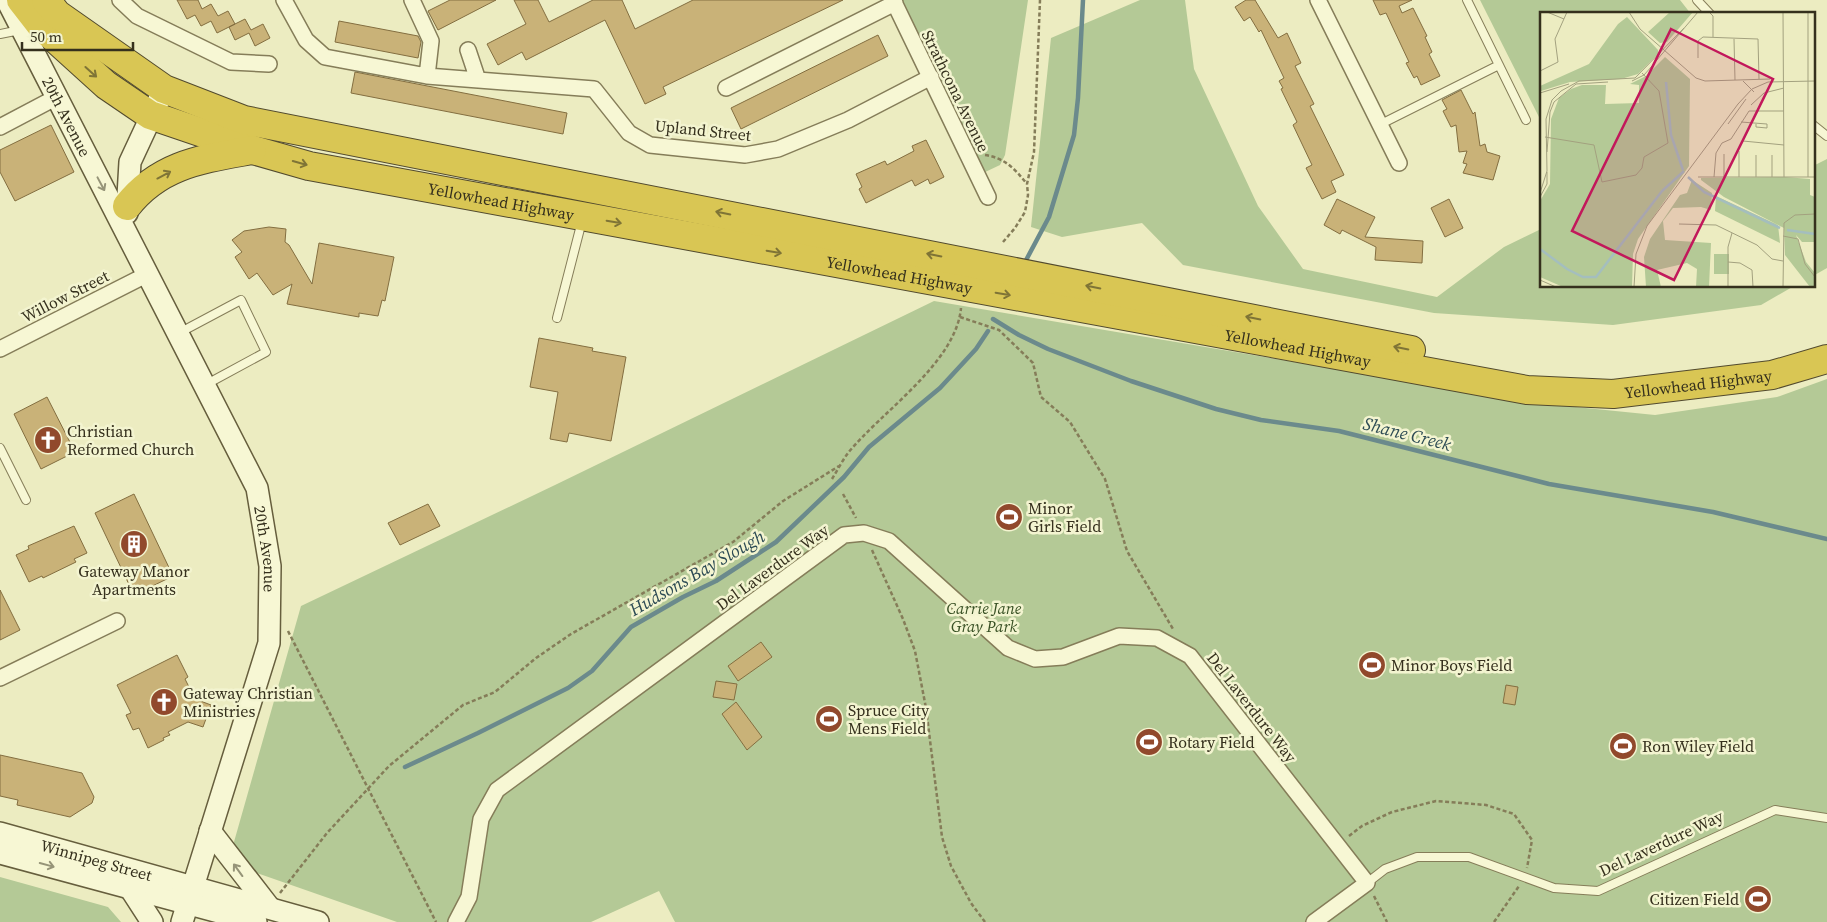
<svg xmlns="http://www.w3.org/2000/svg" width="1827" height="922" viewBox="0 0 1827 922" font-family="'Source Serif 4',serif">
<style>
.green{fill:#b4c996}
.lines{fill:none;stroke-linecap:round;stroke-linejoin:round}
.stream{stroke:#6b8a8c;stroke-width:4.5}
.building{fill:#c9b278;stroke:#836e40}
.lane-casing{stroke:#857d59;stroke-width:10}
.street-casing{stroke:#857d59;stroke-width:18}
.secondary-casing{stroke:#665e3d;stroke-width:24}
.highway-casing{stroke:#524a2e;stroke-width:30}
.path{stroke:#857d59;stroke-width:2.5;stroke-dasharray:4 2.5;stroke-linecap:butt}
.lane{stroke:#f7f7d4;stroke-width:8}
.street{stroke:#f7f7d4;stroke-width:15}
.secondary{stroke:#f7f7d4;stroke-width:21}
.highway{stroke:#d9c654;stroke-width:28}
.oneway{stroke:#7f7436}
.oneway2{stroke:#969478}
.labels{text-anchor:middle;stroke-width:5;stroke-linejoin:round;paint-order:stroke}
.street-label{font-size:16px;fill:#35301d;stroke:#f3f4d0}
.poi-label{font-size:16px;fill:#35301d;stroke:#f3f4d0;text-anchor:start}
.park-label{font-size:16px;font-style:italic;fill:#385024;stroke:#f3f4d0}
.water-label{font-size:18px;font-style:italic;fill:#2d4b54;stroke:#f3f4d0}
.inset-river{fill:none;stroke:#a4bebe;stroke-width:2.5}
.inset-road{fill:none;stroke:#a3a17f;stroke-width:1}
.view{fill:#c2185b;fill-opacity:0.15;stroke:#c2185b;stroke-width:2.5}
.inset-edge{fill:none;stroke:#35301d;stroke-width:2.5}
</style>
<rect width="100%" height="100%" fill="#ececc1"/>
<path class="green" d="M894 0H1028L1005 155 1000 165 981 174Z
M1140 0H1185L1194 69 1258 206 1303 269 1437 297 1504 247 1541 229V286H1794L1761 305 1613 325 1434 313 1183 265 1142 223 1062 237 1031 227 1051 38Z
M1480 0H1680L1691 14H1541V121Z
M1827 159V268L1813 276V163L1815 165Z
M934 301 1536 403 1655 415 1777 397 1827 379V922H675L659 891 591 922H397L228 863 301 606 555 485Z
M0 877 108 907 121 922H0Z"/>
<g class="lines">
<path class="stream" d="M1024 264 1049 217 1074 135 1078 98 1083 0
M993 319 1019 335 1048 349 1131 381 1216 409 1261 420 1339 431 1549 484 1713 512 1827 539
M405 767 478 733 568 688 592 671 631 627 683 597 716 581 776 542 844 477 869 447 940 388 976 349 988 331"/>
</g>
<path class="building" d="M177 0H198L202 9 211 4 218 16 228 11 235 24 217 33 211 21 201 26 195 15 187 19Z
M450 0H496L438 30 428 11Z
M514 0H538L549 22 593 0H622L635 29 693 0H843L663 87 666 94 645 104 605 20 526 60 522 52 498 65 487 44 526 24Z
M1246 0H1255L1278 38 1287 33 1301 63 1295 66 1314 104 1310 106 1344 175 1331 181 1336 192 1322 199 1306 168 1312 165 1293 125 1297 122 1281 89 1283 88 1279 81 1284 78 1261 30 1259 32 1250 17 1244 21 1235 7Z
M1373 0H1412L1399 6 1402 13 1413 8 1427 36 1425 37 1432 52 1429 54 1440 76 1421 85 1417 76 1414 78 1406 63 1409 62 1386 13 1380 15Z
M245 19 251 30 263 24 270 38 255 46 249 33 235 40 229 27Z
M339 21 418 36 421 42 418 58 335 42Z
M878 35 888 56 741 129 731 108Z
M355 72 567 113 563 134 351 93Z
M1461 90 1473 114 1475 112 1480 146 1485 144 1487 152 1500 156 1493 180 1463 173 1467 164 1463 163 1467 151 1459 152 1456 125 1451 127 1443 111 1447 109 1442 100Z
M51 125 74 172 15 201 0 172V150Z
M926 140 944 177 930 184 928 179 915 186 912 180 866 203 859 189 862 187 856 174 885 161 887 165 914 151 912 146Z
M1337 199 1375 217 1365 237 1423 241 1422 263 1375 260 1376 247 1342 230 1340 234 1324 225Z
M1449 199 1463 228 1445 237 1431 208Z
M269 227 286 229 285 242 289 245 312 284 319 243 394 257 385 301 382 300 378 316 359 313V317L287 304 292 284 273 295 257 273 249 279 235 257 242 252 232 240 244 231Z
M539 338 593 348 592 351 626 357 611 441 569 433 567 442 550 439 558 392 530 387Z
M47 397 75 452 41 469 14 414Z
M134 494 173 576 134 595 95 513Z
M428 504 440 526 400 545 388 523Z
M74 526 87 553 74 559 76 562 43 578 42 576 29 582 16 555 29 549 28 546Z
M0 590 20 630 0 640Z
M761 642 772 657 738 681 728 666Z
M177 655 188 677 185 679 195 699 211 705 203 727 188 722 168 732 170 735 163 738 164 740 148 748 139 728 133 730 126 715 131 713 117 685Z
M716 681 737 684 734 700 713 697Z
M1506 685 1518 687 1515 705 1503 703Z
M736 702 762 737 747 750 722 714Z
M0 755 82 773 94 797 92 803 70 817 17 805 18 800 0 796Z"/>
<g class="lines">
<g class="lane-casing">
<path id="lane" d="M1467 0 1526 120
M1697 0 1710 14
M0 34 20 30
M1381 124 1499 65
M1813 125 1827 136
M557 318 582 221
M179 333 241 300 266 352 205 385
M0 448 26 500
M1367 883 1385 869 1417 857H1469L1554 888 1598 891 1775 810 1827 818"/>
</g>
<g class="street-casing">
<path id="street" d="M120 0 137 16 231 62 269 64
M284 0 306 40 325 57 427 76 594 89 629 133 650 145 745 155 778 149 848 120 931 77
M412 0 431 41 427 76
M893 0 988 197
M1318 0 1399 163
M468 50 478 80
M726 88 895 3
M0 127 55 98
M0 349 146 275
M0 678 117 621
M456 922 469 897 481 819 497 790 844 535 864 533 889 541 1008 648 1035 659 1063 657 1119 636 1157 638 1190 656 1367 883 1314 922"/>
</g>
<g class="secondary-casing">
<g id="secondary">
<path id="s1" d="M7 0 257 488 270 566 269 643 182 922"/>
<path d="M127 213 130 162 164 89"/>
<path d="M210 831 269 907"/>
<path id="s2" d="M0 833 318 922"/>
<path d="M0 853 256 922"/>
<path d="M130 888 152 922"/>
</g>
</g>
<g class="highway-casing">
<g id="highway">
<path id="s3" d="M21 0 42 27 106 85 150 115 253 150 309 166 1527 390 1613 394 1772 375 1827 359"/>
<path d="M46 0 57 14 164 89 244 120 1411 350"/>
<path d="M127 206C160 164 203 159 252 150"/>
</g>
</g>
<path class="path" d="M985 155C1005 158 1015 169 1027 184
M1003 242 1015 228 1025 212 1028 195 1027 184 1034 152 1040 0
M960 317 999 330 1033 363 1041 397 1070 422 1105 479 1127 551 1173 629
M832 479C837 471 842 461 848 453 881 412 956 363 961 308
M843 494 856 518
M872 550 903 619 915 651 926 708 942 837 951 866 971 903 985 922
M288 631 436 922
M1349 836 1362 826 1392 812 1436 801 1486 805 1514 814 1532 840 1527 868
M280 893 327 833 389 766 463 705 495 692 536 658 571 634 733 542 783 501 839 466
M1374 896 1387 922
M1494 922 1519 886"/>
<use href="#lane" class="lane"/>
<use href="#street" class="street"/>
<use href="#secondary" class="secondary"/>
<use href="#highway" class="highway"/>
</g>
<defs><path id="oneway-shaft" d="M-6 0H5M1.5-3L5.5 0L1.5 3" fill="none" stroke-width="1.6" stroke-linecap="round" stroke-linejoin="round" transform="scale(1.25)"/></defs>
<g class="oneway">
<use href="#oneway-shaft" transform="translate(91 72) rotate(42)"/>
<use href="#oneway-shaft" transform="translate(300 163) rotate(16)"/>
<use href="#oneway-shaft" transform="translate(164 175) rotate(-28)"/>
<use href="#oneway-shaft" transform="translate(723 213) rotate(-169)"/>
<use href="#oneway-shaft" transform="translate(614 222) rotate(10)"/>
<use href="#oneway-shaft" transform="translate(774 252) rotate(10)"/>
<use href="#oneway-shaft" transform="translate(934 255) rotate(-169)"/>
<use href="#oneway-shaft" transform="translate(1093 287) rotate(-169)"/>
<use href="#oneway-shaft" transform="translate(1003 294) rotate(10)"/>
<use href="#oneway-shaft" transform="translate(1253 318) rotate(-169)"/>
<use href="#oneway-shaft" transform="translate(1401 348) rotate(-169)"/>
</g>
<g class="oneway2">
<use href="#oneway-shaft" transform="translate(101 184) rotate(62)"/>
<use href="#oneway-shaft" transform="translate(47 865) rotate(15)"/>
<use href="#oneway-shaft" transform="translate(238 870) rotate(-126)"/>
</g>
<defs>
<g id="church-disc" transform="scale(1.4375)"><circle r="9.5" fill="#91492c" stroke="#f3f4d0"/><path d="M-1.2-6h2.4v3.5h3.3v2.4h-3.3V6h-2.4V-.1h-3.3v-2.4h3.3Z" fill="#fff"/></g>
<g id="stadium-disc" transform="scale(1.4375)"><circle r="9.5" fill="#91492c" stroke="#f3f4d0"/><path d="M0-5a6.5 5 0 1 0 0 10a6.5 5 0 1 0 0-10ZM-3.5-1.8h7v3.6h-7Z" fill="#fff"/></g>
<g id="building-disc" transform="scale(1.4375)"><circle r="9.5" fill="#91492c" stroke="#f3f4d0"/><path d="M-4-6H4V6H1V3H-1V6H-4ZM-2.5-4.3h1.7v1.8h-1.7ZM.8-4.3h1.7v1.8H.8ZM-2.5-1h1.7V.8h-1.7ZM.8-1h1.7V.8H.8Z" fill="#fff"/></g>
</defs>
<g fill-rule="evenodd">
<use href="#church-disc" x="48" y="440"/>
<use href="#stadium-disc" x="1009" y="517"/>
<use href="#building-disc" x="134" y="544"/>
<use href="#stadium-disc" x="1372" y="665"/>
<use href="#church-disc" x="164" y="702"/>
<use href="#stadium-disc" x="829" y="719"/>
<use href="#stadium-disc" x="1149" y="742"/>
<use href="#stadium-disc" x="1623" y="746"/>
<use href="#stadium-disc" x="1758" y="899"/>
</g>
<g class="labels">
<g class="street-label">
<text transform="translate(956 91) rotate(64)" y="6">Strathcona Avenue</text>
<text dy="6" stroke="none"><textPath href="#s1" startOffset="131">20th Avenue</textPath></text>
<text transform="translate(703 130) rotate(6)" y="6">Upland Street</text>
<text dy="6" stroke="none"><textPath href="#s3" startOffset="536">Yellowhead Highway</textPath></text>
<text dy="6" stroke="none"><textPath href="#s3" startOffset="941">Yellowhead Highway</textPath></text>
<text transform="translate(65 296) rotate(-27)" y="6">Willow Street</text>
<text dy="6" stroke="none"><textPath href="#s3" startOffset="1346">Yellowhead Highway</textPath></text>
<text dy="6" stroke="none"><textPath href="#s3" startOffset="1751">Yellowhead Highway</textPath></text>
<text dy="6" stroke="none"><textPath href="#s1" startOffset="610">20th Avenue</textPath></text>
<text transform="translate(772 567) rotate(-36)" y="6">Del Laverdure Way</text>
<text transform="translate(1252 707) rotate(52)" y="6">Del Laverdure Way</text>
<text transform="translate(1661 843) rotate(-25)" y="6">Del Laverdure Way</text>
<text dy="6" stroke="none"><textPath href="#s2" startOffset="100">Winnipeg Street</textPath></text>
</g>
<g class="poi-label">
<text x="67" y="437">Christian<tspan x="67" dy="18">Reformed Church</tspan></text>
<text x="1028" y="514">Minor<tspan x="1028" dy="18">Girls Field</tspan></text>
<text x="134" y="577" text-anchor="middle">Gateway Manor<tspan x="134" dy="18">Apartments</tspan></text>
<text x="1391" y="671">Minor Boys Field</text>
<text x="183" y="699">Gateway Christian<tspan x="183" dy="18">Ministries</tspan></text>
<text x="848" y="716">Spruce City<tspan x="848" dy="18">Mens Field</tspan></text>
<text x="1168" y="748">Rotary Field</text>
<text x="1642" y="752">Ron Wiley Field</text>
<text x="1739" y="905" text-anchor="end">Citizen Field</text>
</g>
<g class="park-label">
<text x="984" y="614">Carrie Jane<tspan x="984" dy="18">Gray Park</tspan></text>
</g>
<g class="water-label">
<text transform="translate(1407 434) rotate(14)" y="6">Shane Creek</text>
<text transform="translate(697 573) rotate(-30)" y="6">Hudsons Bay Slough</text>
</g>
</g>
<g transform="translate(1540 12)">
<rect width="275" height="275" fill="#ececc1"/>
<path d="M130 0H153L127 30 120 31 108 20ZM87 5 118 38V42L98 62 81 67 30 70 1 79 0 74 49 52 78 12ZM125 45 150 67 149 154 98 227 93 242 92 275H23L0 265V189L10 172 11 107 19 86 31 77 42 73H66L65 92 99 91V73L90 72 106 64ZM245 165 270 167V183L275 185V230H262L256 223 266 250 275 261V275H270L245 243 244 216 184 185 161 168V166ZM152 168 172 181 171 198 161 195 133 196 123 209 125 228 171 231 169 275H156L157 257 147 251 117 258 121 275H106L104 245 110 227 140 183 147 181ZM176 184 238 213 240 231 175 199ZM174 242H189V262H174Z" fill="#b4c996"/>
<path class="inset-river" d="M126 70 131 123 143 158M148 165 164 180 240 216M247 218 275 222M0 237 27 257 43 265H56L122 179 144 159"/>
<path class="inset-road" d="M7 0 24 7M89 0 100 17 156 66 165 69 230 67M169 0 173 4V25M243 0 244 165M268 0V165M194 27 195 68M158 46V29L163 25 218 27 219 67M116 49 158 0M0 59 18 50 15 27 27 0M92 69 104 63 112 54M203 69 214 80M0 81 29 72M211 93 224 81 244 76M201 110 227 112V116L216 115V112M188 112 206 87M5 125 54 133 62 170 96 163 102 156 104 145 128 131 119 79 102 61M203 129 244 133M199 139V165M7 140 10 100 14 90 36 72 68 70M184 142V165M158 165H275M174 165 176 141 182 131 191 127 209 99H244M216 165V143M232 165V143M0 181 7 159 6 107 12 88 21 79 39 69 95 66 144 16M0 185 7 172V160M139 212 176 213 217 233 232 247 243 249M243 224 258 227 265 252 275 265M188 250 200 251 212 258 213 275M0 268 16 275M94 275 96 242 107 214 198 92 212 77 228 70 275 69M188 275V235L192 221M243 275 244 211 255 203 275 202"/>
<path class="view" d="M131 17 233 67 134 268 32 219Z"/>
<rect width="275" height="275" class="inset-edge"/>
</g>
<path d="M22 42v8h111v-8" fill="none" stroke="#35301d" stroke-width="2.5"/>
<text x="30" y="42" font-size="15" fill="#35301d" stroke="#f3f4d0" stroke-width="4" paint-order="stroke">50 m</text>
</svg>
